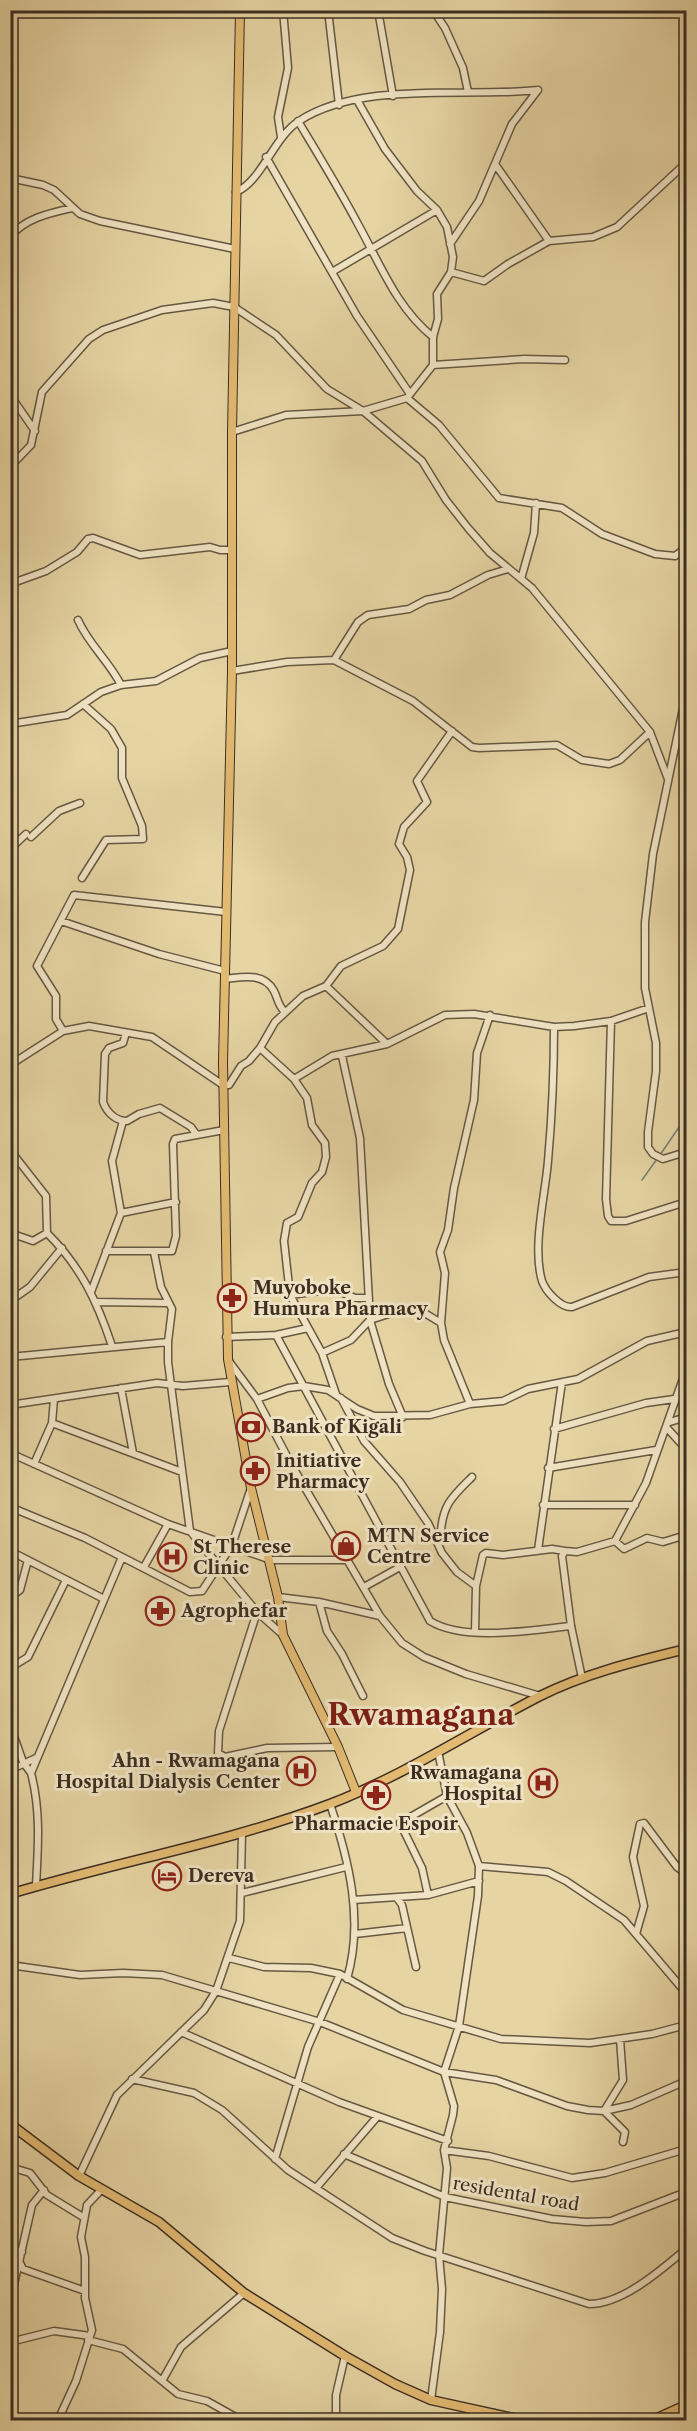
<svg xmlns="http://www.w3.org/2000/svg" width="697" height="2431" viewBox="0 0 697 2431" font-family="'Libre Caslon Text',serif">
<style>
.lines{fill:none;stroke-linecap:round;stroke-linejoin:round}
.stream{stroke:#767f78;stroke-width:1.5}
.minor-casing{stroke:#665842;stroke-width:9}
.major-casing{stroke:#3c2e22;stroke-width:10}
.highway-casing{stroke:#3c2e22;stroke-width:11}
.minor{stroke:#efe3c3;stroke-width:6}
.major{stroke:#e3ba72;stroke-width:8}
.highway{stroke:#e3ba72;stroke-width:8}
.labels{text-anchor:middle;stroke-width:6;stroke-linejoin:round;paint-order:stroke}
.poi-label{font-size:18px;font-weight:bold;fill:#3c2e22;stroke:#efe3c3;text-anchor:start}
.street-label{font-size:18px;fill:#3c2e22;stroke:#efe3c3}
.town-label{font-size:30px;font-weight:bold;fill:#7a1f14;stroke:#efe3c3}
</style>
<rect width="100%" height="100%" fill="#e6d4a3"/>
<filter id="stains"><feTurbulence type="fractalNoise" baseFrequency=".00333" numOctaves="4"/><feColorMatrix values="0 0 0 0 .2 0 0 0 0 .09 0 0 0 0 .02 0 0 0 .5 -.17"/></filter>
<radialGradient id="worn" r=".72"><stop offset=".6" stop-color="#630" stop-opacity="0"/><stop offset="1" stop-color="#630" stop-opacity=".3"/></radialGradient>
<g class="lines">
<path class="stream" d="M660 1155 686 1117
M642 1180 657 1159"/>
<g class="minor-casing">
<path id="minor" d="M328 10 339 105
M378 10 393 96
M433 10 445 28 463 68 468 92
M298 121C319 156 340 190 359 226 381 266 397 308 433 337
M281 137 278 117 288 68 283 10
M266 157 357 316 410 394
M495 164 549 241
M10 178 43 185 54 190 80 214 100 221 235 249
M236 192C262 181 273 138 299 121 362 80 467 98 538 90
M10 237C25 218 50 213 72 208
M450 244 479 201 512 124 538 90
M332 272 437 210
M451 272 484 281 508 264 549 241 593 237 617 227 686 163
M433 365 524 359 565 360
M10 395 35 431
M407 398 439 425 499 498 562 508 602 534 655 554 675 556 686 548
M232 432 286 415 363 411 407 398 433 365V337L438 319 437 294 451 272 453 257 447 227 437 210 417 191 385 149 357 100
M10 467 31 445 42 392 89 339 103 330 162 310 213 303 234 307 276 335 327 389 363 411 422 461 446 500 468 528 490 553 532 588 650 732 668 779
M521 579 534 533 536 503
M10 584 46 571 77 552 88 539 93 538 140 555 210 547 220 550H232
M78 620C89 645 109 661 121 685
M334 660 358 622 368 615 409 609 426 600 450 595 488 575 508 569
M232 671 287 662 334 660 413 701 472 747 479 748 557 745 582 760 609 764 620 760 650 732
M686 694 653 854 645 922V988L656 1043V1071L648 1132V1147L653 1154 663 1159 686 1152
M10 724 67 715 101 692 121 685 156 681 200 658 232 651
M31 837 59 811 80 803
M10 849 26 834
M82 878 106 840 143 839 142 826 122 778V748L111 729 83 704
M61 921 159 954 225 971
M225 979C243 977 264 972 274 991 278 999 278 1006 285 1012
M326 986 387 1044
M611 1021 606 1199 608 1216 611 1221H626L686 1202
M554 1027C554 1072 552 1116 548 1161 545 1197 532 1247 542 1281 546 1292 561 1308 572 1307L649 1277 686 1272
M63 1031 56 1019V996L37 966 74 895 226 912
M126 1033 123 1043 109 1048 105 1054 103 1102C107 1113 116 1121 127 1121L139 1114 160 1108 191 1127 196 1134
M260 1048 294 1079 307 1098 312 1125 325 1143 326 1157 322 1172 312 1183 298 1217 287 1223 284 1241 290 1295 322 1353 336 1394
M342 1056 360 1138 370 1320 389 1384 403 1417
M10 1065 63 1031 89 1026 152 1037 223 1085H229L241 1066 249 1061 260 1048 275 1022 303 996 326 986 341 966 383 946 398 929 410 870 407 857 399 844 404 827 427 802 417 781 452 731
M294 1079 332 1056 387 1044 445 1015 474 1014 554 1027 574 1026 611 1021 649 1008
M10 1150 46 1196 47 1233
M121 1213 176 1202
M10 1233 33 1241 47 1233C81 1267 97 1301 112 1346
M106 1251H172L176 1236 173 1144 175 1139 224 1130
M154 1252 161 1287 172 1309 168 1342
M91 1292 121 1213 112 1161 123 1121
M290 1295 334 1289 355 1298H369
M10 1301 30 1287 62 1248
M97 1302 168 1303
M276 1335 430 1621C464 1642 532 1630 571 1626
M226 1337 276 1335 308 1328
M322 1353 351 1340 370 1320 398 1311 423 1312 441 1323
M10 1357 168 1342V1362L190 1531 257 1612 283 1635
M228 1360 257 1399 291 1464 380 1616 402 1643 424 1657 466 1674 540 1696
M121 1388 133 1453
M341 1398 364 1441 400 1482 428 1523 442 1553 457 1572 476 1586
M257 1399 288 1388 304 1386 328 1390 357 1409 374 1416 430 1415 470 1404 503 1401 528 1389 578 1379 647 1341 686 1332
M470 1404 444 1340 441 1323 445 1273 440 1252 448 1230 454 1188 474 1100 477 1053 490 1015
M10 1405 157 1383 183 1386 230 1382
M670 1422 686 1417
M52 1423 182 1472
M667 1428 686 1449
M554 1429 646 1403 674 1399
M10 1453 168 1524 271 1560H347
M34 1464 52 1423 54 1399
M548 1468 656 1450
M543 1505H635
M10 1507 85 1538 122 1557
M435 1537 441 1531C443 1504 453 1496 472 1477
M615 1541 624 1549 647 1538 663 1542 686 1535
M538 1550 562 1382
M10 1551 104 1599
M144 1567 168 1524
M364 1587 400 1567
M278 1597 319 1602 380 1616
M10 1598 20 1590 28 1560
M319 1602 327 1631 342 1654 363 1696
M257 1612 219 1731 218 1753 225 1757 267 1748 338 1747
M475 1632 476 1586 483 1555 486 1553 503 1555 552 1549 565 1551
M10 1668 28 1657 66 1580
M582 1678 571 1626 562 1556 565 1551 577 1552 615 1541 646 1483 686 1370
M10 1725 23 1762 31 1773
M10 1770 36 1758
M330 1804C349 1860 364 1921 347 1979
M479 1866 548 1872 566 1881 624 1920 686 1993
M36 1886C38 1848 41 1811 31 1773L122 1557 190 1592 202 1591 232 1545 251 1488
M242 1893 346 1867
M428 1895 422 1868 400 1823 447 1796
M397 1898 402 1905 416 1967
M353 1900 428 1895 479 1881
M355 1934 407 1928
M636 1934 644 1906 633 1857 640 1824 644 1823 677 1867 686 1874
M229 1958 264 1967 311 1968 340 1974 403 2010 501 2039 590 2043 652 2034 686 2025
M10 1965 80 1975 123 1973 162 1975 320 2022 444 2072 496 2080 567 2106 588 2110 604 2111 631 2105 686 2081
M181 2032 339 2102 448 2141
M620 2039 623 2080 604 2111 625 2132 623 2142
M132 2079 194 2093 222 2110 288 2170 392 2238 425 2251 589 2304C623 2304 661 2270 686 2249
M444 2150 489 2156 572 2178 605 2173 686 2149
M344 2154 445 2197 552 2219 586 2222 611 2221 686 2192
M275 2159 308 2047 340 1974
M10 2167 30 2173 47 2195 83 2217
M79 2176 117 2095 204 2010 216 1991 240 1921 242 1833
M316 2188 377 2117
M10 2249 22 2252
M19 2261 23 2269 85 2291
M10 2302 32 2205 44 2190
M88 2340 123 2349 178 2394 207 2401 241 2420
M10 2342 54 2331 90 2336
M162 2381 181 2347 244 2293
M431 2400 440 2332 442 2289 439 2255 447 2168 444 2150 453 2115 454 2106 444 2072 459 2026 478 1896 479 1866 467 1833 447 1796 438 1751
M58 2420 76 2381 92 2330 85 2298V2257L81 2237 87 2205 101 2190
M336 2420V2395L345 2356
M490 2420 494 2413"/>
</g>
<g class="major-casing">
<path id="major" d="M240 10 232 432V671L223 1062 228 1359 251 1488 278 1597 283 1635 338 1747 356 1792"/>
</g>
<g class="highway-casing">
<path id="highway" d="M10 1894C116 1862 226 1843 330 1804 403 1776 470 1732 540 1696 586 1673 637 1661 686 1649
M10 2124 79 2176 159 2222 244 2293 345 2356 395 2384 431 2400 522 2420
M653 2420 686 2405"/>
</g>
<use href="#minor" class="minor"/>
<use href="#major" class="major"/>
<use href="#highway" class="highway"/>
</g>
<defs>
<g id="pharmacy-ring" transform="scale(1.5)"><circle r="9.5" fill="#efe3c3" stroke="#8f2418" stroke-width="1.5"/><path d="M-2-6h4v4h4v4h-4v4h-4v-4h-4v-4h4Z" fill="#8f2418"/></g>
<g id="bank-ring" transform="scale(1.5)"><circle r="9.5" fill="#efe3c3" stroke="#8f2418" stroke-width="1.5"/><path d="M-6-4H6V4H-6ZM0-2.3a2.3 2.3 0 1 0 0 4.6a2.3 2.3 0 1 0 0-4.6Z" fill="#8f2418"/></g>
<g id="shop-ring" transform="scale(1.5)"><circle r="9.5" fill="#efe3c3" stroke="#8f2418" stroke-width="1.5"/><path d="M-5-2.5h2.3a2.7 3.5 0 0 1 5.4 0H5L5.5 6h-11ZM-1.5-2.5h3a1.5 2.3 0 0 0-3 0Z" fill="#8f2418"/></g>
<g id="hospital-ring" transform="scale(1.5)"><circle r="9.5" fill="#efe3c3" stroke="#8f2418" stroke-width="1.5"/><path d="M-5-5h3v3.5h4V-5h3V5h-3V1.5h-4V5h-3Z" fill="#8f2418"/></g>
<g id="hotel-ring" transform="scale(1.5)"><circle r="9.5" fill="#efe3c3" stroke="#8f2418" stroke-width="1.5"/><path d="M-6-4.5h1.5V1H6V5H4.5V3h-9V5H-6ZM-4 0a1.8 1.8 0 1 1 3.6 0ZM.5 0V-2.5h3Q6-2.5 6 0Z" fill="#8f2418"/></g>
</defs>
<g fill-rule="evenodd">
<use href="#pharmacy-ring" x="232" y="1298"/>
<use href="#bank-ring" x="251" y="1427"/>
<use href="#pharmacy-ring" x="255" y="1471"/>
<use href="#shop-ring" x="346" y="1546"/>
<use href="#hospital-ring" x="172" y="1557"/>
<use href="#pharmacy-ring" x="160" y="1611"/>
<use href="#hospital-ring" x="301" y="1771"/>
<use href="#hospital-ring" x="543" y="1783"/>
<use href="#pharmacy-ring" x="376" y="1795"/>
<use href="#hotel-ring" x="167" y="1876"/>
</g>
<g class="labels">
<g class="poi-label">
<text x="253" y="1294">Muyoboke<tspan x="253" dy="21">Humura Pharmacy</tspan></text>
<text x="272" y="1433">Bank of Kigali</text>
<text x="276" y="1467">Initiative<tspan x="276" dy="21">Pharmacy</tspan></text>
<text x="367" y="1542">MTN Service<tspan x="367" dy="21">Centre</tspan></text>
<text x="193" y="1553">St Therese<tspan x="193" dy="21">Clinic</tspan></text>
<text x="181" y="1617">Agrophefar</text>
<text x="280" y="1767" text-anchor="end">Ahn - Rwamagana<tspan x="280" dy="21">Hospital Dialysis Center</tspan></text>
<text x="522" y="1779" text-anchor="end">Rwamagana<tspan x="522" dy="21">Hospital</tspan></text>
<text x="376" y="1830" text-anchor="middle">Pharmacie Espoir</text>
<text x="188" y="1882">Dereva</text>
</g>
<g class="street-label">
<text transform="translate(516 2194) rotate(10)" y="6">residental road</text>
</g>
<g class="town-label">
<text x="421" y="1725">Rwamagana</text>
</g>
</g>
<rect width="697" height="2431" fill="none" stroke="#e6d4a3" stroke-width="36"/>
<rect x="12" y="12" width="673" height="2407" fill="none" stroke="#3c2e22" stroke-width="3"/>
<rect x="18" y="18" width="661" height="2395" fill="none" stroke="#3c2e22" stroke-width="1.5"/>
<rect width="100%" height="100%" filter="url(#stains)"/>
<rect width="100%" height="100%" fill="url(#worn)"/>
</svg>
